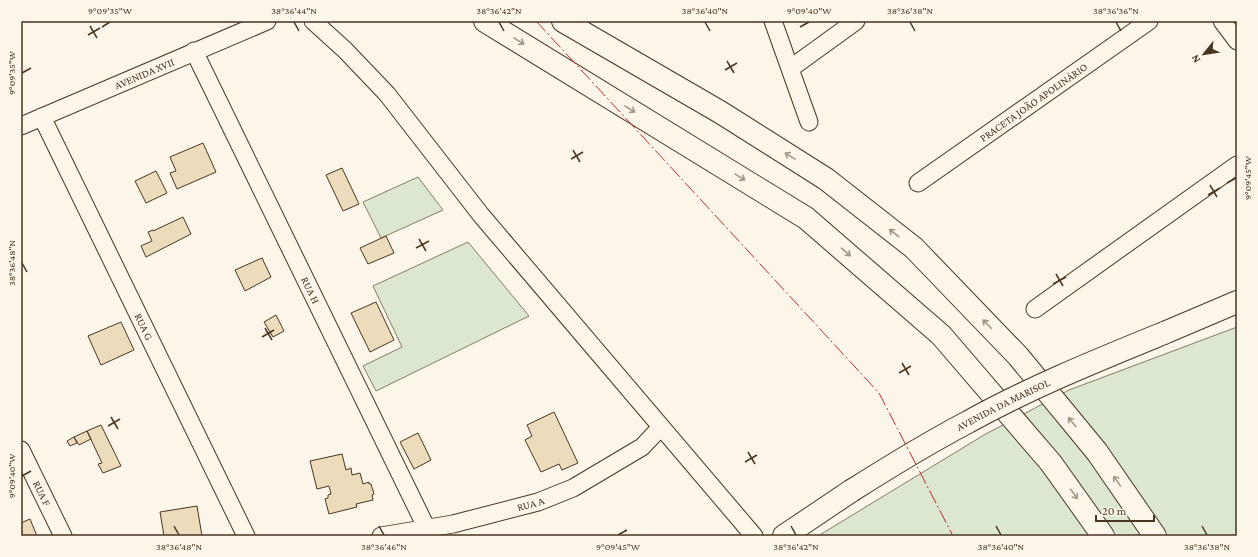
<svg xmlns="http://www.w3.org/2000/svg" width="1258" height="557" viewBox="0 0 1258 557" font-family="'Crimson Pro',serif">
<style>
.green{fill:#dce7d0;stroke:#887966}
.building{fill:#ecdcbc;stroke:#4a3520}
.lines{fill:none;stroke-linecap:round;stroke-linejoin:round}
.street-casing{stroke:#4a3520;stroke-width:19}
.secondary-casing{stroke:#4a3520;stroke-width:24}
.highway-casing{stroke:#4a3520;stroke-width:24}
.street{stroke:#fbf6e9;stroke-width:17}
.secondary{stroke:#fbf6e9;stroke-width:22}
.highway{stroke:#fbf6e9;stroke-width:22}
.secondary-bridge-casing{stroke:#4a3520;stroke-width:24;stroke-linecap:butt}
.secondary-bridge{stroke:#fbf6e9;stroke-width:22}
.power{stroke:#c62828;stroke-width:1;stroke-dasharray:14 3 2 3;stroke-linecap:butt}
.oneway{stroke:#a29684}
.ticks{fill:none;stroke:#4a3520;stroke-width:1.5}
.labels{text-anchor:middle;stroke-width:3;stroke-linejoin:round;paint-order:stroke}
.street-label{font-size:11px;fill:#4a3520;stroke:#fbf6e9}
.neatline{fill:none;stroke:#4a3520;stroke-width:1.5}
.ticks-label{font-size:10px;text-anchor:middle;fill:#4a3520}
</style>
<rect width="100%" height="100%" fill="#fbf6e9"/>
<path class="green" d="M418 177 443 210 381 238 363 202Z
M468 242 529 316 376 391 363 366 402 347 373 286Z
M1237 327V536H818L984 435 1069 390Z"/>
<path class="building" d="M203 143 216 172 177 189 170 173 176 171 170 157Z
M342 168 359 204 343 211 326 175Z
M156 171 167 193 146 203 135 181Z
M183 217 191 234 146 257 141 246 152 241 148 232 153 230V231Z
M386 236 394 253 368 264 360 248Z
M262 258 271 277 245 291 235 270Z
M376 302 394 340 370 352 351 313Z
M276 315 284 331 273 337 264 322Z
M121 322 134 350 101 365 88 336Z
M554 412 578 463 562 470 559 464 541 472 525 440 532 436 527 425Z
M101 425 121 466 103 473 98 464 102 463 87 431Z
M87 431 91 439 79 445 74 437Z
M418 433 431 460 414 469 400 442Z
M74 437 77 443 70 446 67 441Z
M342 454 346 470 351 468 352 475 360 473 363 484 369 482V484H371L374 494 372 495 373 500 356 504 357 507 329 514 325 499 328 498V495L331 494 329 486 317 489 310 461Z
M197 506 202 536H164L160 512Z
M30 519 37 536H21V523Z"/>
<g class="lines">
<g class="street-casing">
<g id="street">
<path d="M313 21 345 50 387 94 481 215 754 536"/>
<path d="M773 21 809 122"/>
<path d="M1222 21 1237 41"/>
<path id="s1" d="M194 51 427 529"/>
<path d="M791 68 856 21"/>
<path id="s2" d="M42 117 246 536"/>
<path id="s3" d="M21 126 267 21"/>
<path id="s4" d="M918 183 1149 21"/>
<path d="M1035 309 1237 165"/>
<path id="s5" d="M21 450 63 536"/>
<path id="s6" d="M381 536 453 524 538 502 573 488 642 447 661 427"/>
</g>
</g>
<g class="secondary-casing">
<path id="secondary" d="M1164 333 1237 302
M784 536 851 491"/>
</g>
<g class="highway-casing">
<path id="highway" d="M485 21 806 218 941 335 1051 463 1103 536
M563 21 720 112 826 179 914 248 1018 356 1097 452 1155 536"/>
</g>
<use href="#street" class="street"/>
<use href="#secondary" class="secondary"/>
<use href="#highway" class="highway"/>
<g class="secondary-bridge-casing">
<g id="secondary-bridge">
<path id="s7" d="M851 491C889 467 928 443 968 422 1031 387 1098 360 1164 333"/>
</g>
</g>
<use href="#secondary-bridge" class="secondary-bridge"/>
<path class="power" d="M536 21 879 393 953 536"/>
</g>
<defs><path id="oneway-shaft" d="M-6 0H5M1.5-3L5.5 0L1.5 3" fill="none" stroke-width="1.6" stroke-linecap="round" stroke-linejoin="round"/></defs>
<g class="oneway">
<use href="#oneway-shaft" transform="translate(519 41) rotate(31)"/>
<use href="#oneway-shaft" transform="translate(630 109) rotate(32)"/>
<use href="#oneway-shaft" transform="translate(790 156) rotate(-148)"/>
<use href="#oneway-shaft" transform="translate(740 177) rotate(32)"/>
<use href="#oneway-shaft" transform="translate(894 233) rotate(-142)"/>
<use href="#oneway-shaft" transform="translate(846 252) rotate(41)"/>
<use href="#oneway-shaft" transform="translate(987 324) rotate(-134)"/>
<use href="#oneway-shaft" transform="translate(1072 422) rotate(-130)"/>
<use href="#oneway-shaft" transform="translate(1117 481) rotate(-125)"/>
<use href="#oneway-shaft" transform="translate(1074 494) rotate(54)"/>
</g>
<path class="ticks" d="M294 22 299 31M499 22 504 31M705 22 710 31M910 22 915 31M1116 22 1121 31M90 26 97 38M102 27 110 22M800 27 809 22M88 35 100 28M727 61 734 73M725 70 737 63M22 73 31 68M573 150 580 162M571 159 583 152M1227 183 1236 178M1210 185 1217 197M1208 195 1220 188M419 239 426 251M416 248 429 241M22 263 27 272M1056 274 1063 286M1053 284 1066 277M265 328 272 340M262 337 274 330M902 363 909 375M899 373 911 366M111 417 118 429M108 426 120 419M748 452 755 464M745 462 757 455M22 476 31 471M174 526 179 535M379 526 384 535M791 526 796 535M996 526 1001 535M1202 526 1207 535M618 535 627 530"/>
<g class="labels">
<g class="street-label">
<text dy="4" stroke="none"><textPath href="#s3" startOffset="134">AVENIDA XVII</textPath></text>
<text dy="4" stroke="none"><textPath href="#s4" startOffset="141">PRACETA JOÃO APOLINÁRIO</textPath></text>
<text dy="4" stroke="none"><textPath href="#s1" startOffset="266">RUA H</textPath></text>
<text dy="4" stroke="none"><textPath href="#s2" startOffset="233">RUA G</textPath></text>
<text dy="4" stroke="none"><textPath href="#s7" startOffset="175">AVENIDA DA MARISOL</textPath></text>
<text dy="4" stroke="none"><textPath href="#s5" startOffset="48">RUA F</textPath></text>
<text dy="4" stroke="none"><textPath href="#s6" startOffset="153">RUA A</textPath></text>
</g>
</g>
<rect width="1258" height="557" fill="none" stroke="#fbf6e9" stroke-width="44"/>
<g transform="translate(1204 54) rotate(240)" stroke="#fbf6e9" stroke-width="3" paint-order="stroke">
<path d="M0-3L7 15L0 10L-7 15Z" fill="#4a3520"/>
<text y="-6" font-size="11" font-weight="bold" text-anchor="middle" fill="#4a3520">N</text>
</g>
<path d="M1096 515v6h58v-6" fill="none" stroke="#4a3520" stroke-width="2"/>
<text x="1102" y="515" font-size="12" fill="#4a3520" stroke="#fbf6e9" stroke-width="3" paint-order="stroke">20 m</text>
<rect x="22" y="22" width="1214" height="513" class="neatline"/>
<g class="ticks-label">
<text x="110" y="14">9°09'35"W</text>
<text x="294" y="14">38°36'44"N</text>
<text x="499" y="14">38°36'42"N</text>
<text x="705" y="14">38°36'40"N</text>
<text x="809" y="14">9°09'40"W</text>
<text x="910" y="14">38°36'38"N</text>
<text x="1116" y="14">38°36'36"N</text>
<text transform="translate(11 73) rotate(-90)" y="4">9°09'35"W</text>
<text transform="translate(1247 178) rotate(-90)" y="4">9°09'45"W</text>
<text transform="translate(11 263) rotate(-90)" y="4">38°36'48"N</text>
<text transform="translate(11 476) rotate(-90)" y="4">9°09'40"W</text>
<text x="179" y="550">38°36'48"N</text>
<text x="384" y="550">38°36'46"N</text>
<text x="618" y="550">9°09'45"W</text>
<text x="796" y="550">38°36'42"N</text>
<text x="1001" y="550">38°36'40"N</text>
<text x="1207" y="550">38°36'38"N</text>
</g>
</svg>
